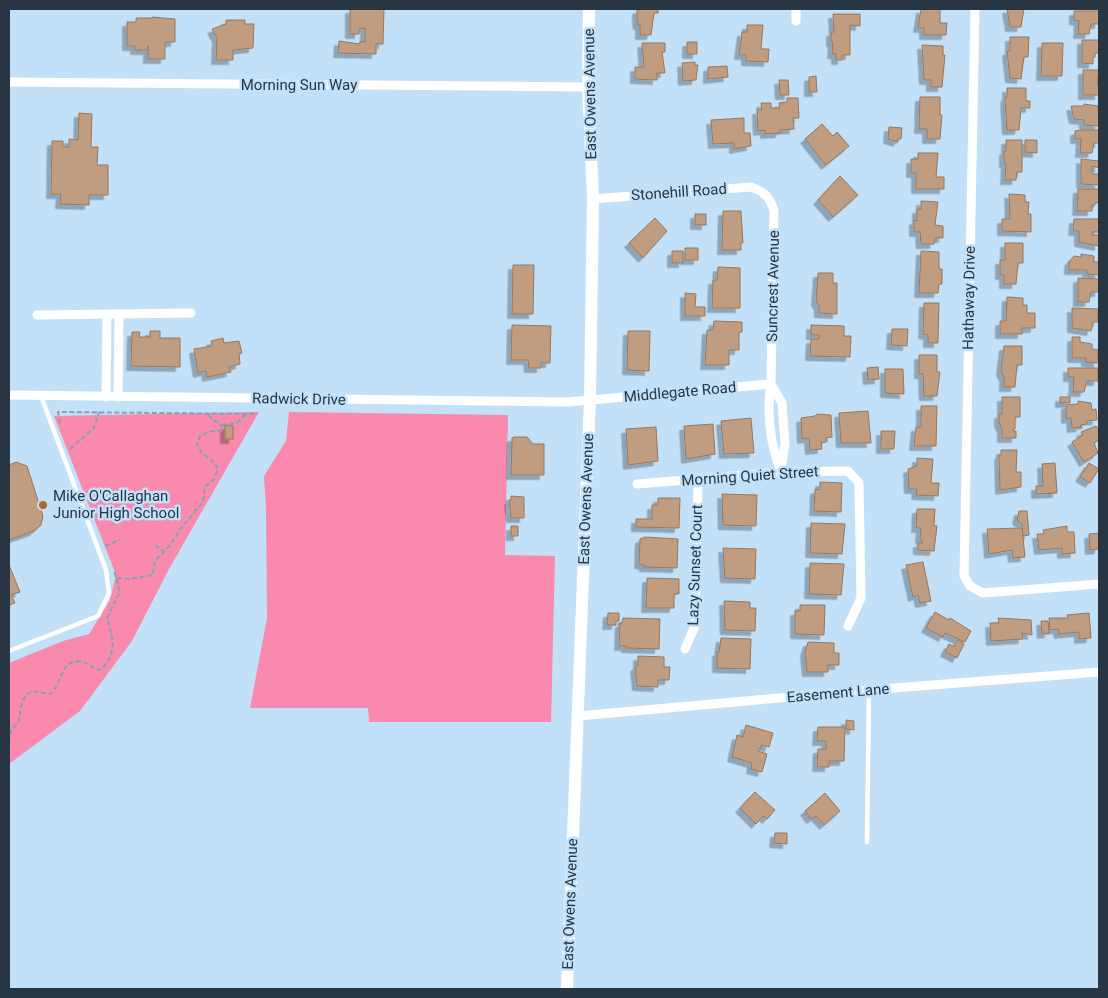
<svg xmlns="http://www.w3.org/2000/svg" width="1108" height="998" viewBox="0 0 1108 998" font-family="Roboto,sans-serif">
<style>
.green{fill:#f98aad}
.building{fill:#c09d80;stroke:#98775b;filter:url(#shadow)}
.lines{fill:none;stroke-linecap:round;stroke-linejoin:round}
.path{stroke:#87a0b3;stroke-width:2;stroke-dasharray:5 2.5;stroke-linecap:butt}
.lane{stroke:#fff;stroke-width:4.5}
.street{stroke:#fff;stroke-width:9}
.secondary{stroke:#fff;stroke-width:12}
.poi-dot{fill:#ab6c32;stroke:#c2e1f9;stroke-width:2}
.labels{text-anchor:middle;stroke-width:5;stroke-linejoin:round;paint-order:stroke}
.street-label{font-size:15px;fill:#273642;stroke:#c2e1f9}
.poi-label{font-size:15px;fill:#273642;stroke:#c2e1f9;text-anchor:start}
</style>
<defs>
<filter id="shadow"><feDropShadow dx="-4.5" dy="4.5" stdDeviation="0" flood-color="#0004"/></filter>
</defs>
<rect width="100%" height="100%" fill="#c2e1f9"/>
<path class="green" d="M259 412 169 569 132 641 80 711 9 764V663L63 641 89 634 110 600 116 575 54 416Z
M289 412 508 415 505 555 555 556 551 722H369L368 708H250L267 618 266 510 264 476 286 441Z"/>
<path class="building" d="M350 9H384L383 44H376V54L338 53 339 41 360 44V41L365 42V28L359 29V34H350Z
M640 9H658V13H654L651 35H640V25H638L637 18V10Z
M921 9H940V23H947L946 35H924V28H918Z
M1007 9H1024L1021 27H1010Z
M1074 11H1099V24H1091L1089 34H1078L1079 21 1074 20Z
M833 14H860V26L850 25V55H842V60H836V54H832L833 42H831V32H834Z
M152 17 175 19V42H165V59H148V46L147 50H135V46H127V22H136V18H152Z
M226 20H245V24H254L253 48 233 50V60H216L217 38 212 29 226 24Z
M747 25H763L761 49H769L768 62 746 61V55H739L742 32H747Z
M1010 37H1029L1028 57H1024L1021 79 1010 78 1007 51H1010Z
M1082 40H1099V53H1095V57H1093V64L1082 63Z
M687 42H697V54H687Z
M642 43H665V52H662L665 73H657V80L635 79V67H644Z
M1042 43H1063L1062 76H1041Z
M922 45 943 46V55H945L942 87H931V80H924Z
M695 62V65H698L696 80 683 81 682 63Z
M727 66 728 77 708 79V67Z
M1083 70H1099L1097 85H1099V95H1083Z
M816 76 817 92H809V77Z
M779 80H788L789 95H780Z
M1007 88H1026V101H1030V108H1021L1019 130H1007L1005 97H1007Z
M920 97H940V115H942L940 139H927V129H919Z
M787 98H798L799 118H793L794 129 780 130V133L765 134V130L758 131 757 110H762L761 103H771V108H780L779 103 787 102Z
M1084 104 1098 106 1099 126 1084 125V120L1074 119 1071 106H1084Z
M79 113 92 114 91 147H98L97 165H108V195H89V205L60 204 61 194H51L52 141H63V147H69V139L78 140Z
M744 118V133H750L751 146 734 149V143L713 144 711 120Z
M822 124 833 136 837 132 849 146 826 165 805 139Z
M889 127 902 128 901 139H898V142L888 139Z
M1081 130H1099V143H1094L1092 153H1080L1081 139H1075V131Z
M1006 140H1022V172H1017L1016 180H1005L1006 163H1004V151H1006Z
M1025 140H1037V153L1025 152Z
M918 153H938L936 177H944V189H916V173H911V159H918Z
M1081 159 1099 161V168L1092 166V174H1099V185L1081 184Z
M840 176 858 195 833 217 818 200Z
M1078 189H1099V202L1092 205V211H1077Z
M1009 194 1025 195V202H1029L1028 214H1031V232L1002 231V219H1010Z
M921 201 938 202 935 225 943 226V238H935L934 244H921L920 232H914V220L917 221V209H921Z
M723 211H741L743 243H741V250H722Z
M695 214H706V225H695Z
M655 218 667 231 643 258 629 243Z
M1074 219H1099V232H1092V235H1099V246L1079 242V231H1073Z
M1005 243H1023V263H1018L1016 284H1004V275H1000V260H1005Z
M685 248H698V260H685Z
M672 251H683V263H672Z
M921 251 939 252V269H942V284H939L938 293H919Z
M1081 254 1094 256V262H1099V275L1087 274V270H1069V262L1074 256 1081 257Z
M513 265H534L533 314H512Z
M718 267 740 268V308H712L713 280H717Z
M818 273H833V283H837V314L819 313V306L816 301Z
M1078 278 1099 279V292H1091L1089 302H1078Z
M685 293 696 294 695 307H705V316H685Z
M1007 297 1023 298V305H1027V313H1035V328H1022V334H1000V321H1006Z
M924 303H939L938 343H928V335L923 334Z
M1072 308 1098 309V322H1093L1091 331 1072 328Z
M714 321 742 322V332H739V350H729V365H705L707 330H713Z
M512 325 551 326 550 363H541V368H529L528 360H511Z
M811 325 844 326V336H851L850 357 810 356 811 339H819V335H811Z
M892 329H908L907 346 891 345Z
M150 331H160V338H180V367L131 366 132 332H140L139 337H150Z
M628 331H650L649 371 627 370Z
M1072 337H1080V342L1092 344V349L1098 350V363L1086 362V358H1072Z
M223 338 224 343 239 341 242 353 239 354 240 364 229 367 231 372 207 377 206 371 198 373 194 349 212 346 211 341Z
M1004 346H1022V365H1017L1015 387H1004V377L1001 371Z
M919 355H937V372H940L937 396H924L923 374H919Z
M878 367 879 379 868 380 867 368Z
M1068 368H1098V381H1087L1084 392H1073L1074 377H1068Z
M885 369H903L904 394 885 393Z
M1002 397H1020V417H1015V429H1013V431H1016V438H1002V429L999 422V414H1002Z
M1060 397H1070V403H1060Z
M1078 401 1091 403 1092 410 1096 409 1097 420 1086 421 1087 424 1080 425 1081 427 1072 428 1071 418 1066 419V405L1078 404Z
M921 406H937L936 446H914L916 427H921Z
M868 411 871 443H841L839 413Z
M817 414 831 415 832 437 826 438V442L821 443 822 449 810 450 809 438 802 439 801 418 815 416Z
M751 418 754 453 724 454 721 421Z
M713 424 715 454 686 459 684 426Z
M225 425 233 426V439H225Z
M1096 426 1099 430V440L1094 443 1098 453 1084 462 1072 442 1083 435 1081 432Z
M656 427 658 461 628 465 626 429Z
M881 431H895L894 449H881Z
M514 437H527L533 444H544V475H511L512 438Z
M1001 450H1017L1016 472H1021V487L1000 490 999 455H1001Z
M917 458 933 459 931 483H939L938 496 916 495 917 489H909L908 469 917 466Z
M16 462 27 466 43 516 41 525 34 531 9 540V465Z
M1055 463 1057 493 1036 494V486H1043L1042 464Z
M1089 463 1099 469 1090 483 1080 477Z
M820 482 842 483 841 512 814 511 815 490 820 489Z
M722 494 757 495 756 526 723 525Z
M511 496 524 497V518H511L509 500H511Z
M658 498H680L679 528 636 527V519H652V505H658Z
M917 509H935L934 526H937L934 551 918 550V543H922V541L920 538 921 528H916Z
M1019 511H1027L1029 535 1023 536 1022 524 1017 520Z
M811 523 845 524 842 554 810 553Z
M511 526H518V536H511Z
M1067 526V532H1074L1075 553 1062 554V548L1039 550 1037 534H1044L1043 530Z
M1022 528 1025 557 1013 558 1012 550 989 554 987 529Z
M1099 533V549L1090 550 1089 534Z
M645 537 678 539 677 568 644 567V565L639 564 640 539Z
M723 548 756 549 755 579 725 578Z
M923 562 931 601 920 603 918 595 913 597 906 565Z
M810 563 844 564 841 595 809 594Z
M9 565 20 592 11 595 15 603 9 605Z
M647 578 679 579V594H674V608H646Z
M724 601 750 602V608H756L755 631 725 630Z
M800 605H825L824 635 795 634V611H800Z
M935 612 949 620 950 618 971 631 965 642 945 633 943 637 926 628Z
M608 613H619V621H616V625H607Z
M1089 613 1091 638 1079 639V632L1059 634 1058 629 1050 630 1049 618H1068L1067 615Z
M623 618 660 619 659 649 626 648V646H619L620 623H622Z
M998 618 1031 620 1032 635 1022 633 1023 639 991 641 990 623H999Z
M1041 621H1048L1049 633 1042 634Z
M721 638 751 639 750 669 717 668V652H719Z
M958 640 964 644 957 658 945 652 949 644 954 647Z
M808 642 834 643V653H839V665H828V672H807L805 652Z
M638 656 664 657V667H670L669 680H658V687L637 686 635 667 638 665Z
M846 720 854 721V730L846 729Z
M746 725 773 733 769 747 761 745V749L759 748 758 751 767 754 762 772 751 769 752 763 732 757 737 735 743 737Z
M818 727H845L844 761H829V767H817L818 749H826V741H817Z
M755 792 775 810 767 819 763 816 756 824 740 808Z
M825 793 840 811 824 825 816 816 811 819 805 811Z
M775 833H787V844L774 843Z"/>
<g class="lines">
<path class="path" d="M60 423 58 412 254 414
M222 425 237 423 246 414
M70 449 94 428 99 412
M155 545 164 552
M105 546 120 540
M117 578 129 579 153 575 155 561 171 544 181 528 203 502 205 487 214 479 218 469 214 462 202 453 197 445 200 436 210 431H221L222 425 213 420 208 414
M9 742 11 730 18 723C22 710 19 698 32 691L50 694C61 687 60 662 77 661 86 661 92 668 100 670 118 654 113 638 107 618L120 592 114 570"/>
<path class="lane" d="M9 651 98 616 109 593 106 570 41 396
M867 842 869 690"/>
<path class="street" d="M975 9 964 576 970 586 983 593 1099 584
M796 21V9
M9 82 588 87
M593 199 751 187C765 192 770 197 774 211L771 384C766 415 770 443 781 472
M37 315 191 313
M771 384 782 403 785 444 781 470
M9 395 568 402 771 384
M106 397 107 314
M118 397 119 314
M637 484 781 472 848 471 859 483 861 598 848 626
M685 649 695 626 698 479
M578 716 869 690 1099 672"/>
<path class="secondary" d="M567 989 590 399 593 199 588 87 589 9"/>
</g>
<circle class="poi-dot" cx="43" cy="505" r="5"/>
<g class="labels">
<g class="street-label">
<text x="299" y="90">Morning Sun Way</text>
<text transform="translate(590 94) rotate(-91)" y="5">East Owens Avenue</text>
<text transform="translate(679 192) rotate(-4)" y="5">Stonehill Road</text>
<text transform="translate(773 286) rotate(-89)" y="5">Suncrest Avenue</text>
<text transform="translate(969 298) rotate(-89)" y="5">Hathaway Drive</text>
<text transform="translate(680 392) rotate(-5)" y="5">Middlegate Road</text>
<text transform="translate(299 399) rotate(1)" y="5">Radwick Drive</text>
<text transform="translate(750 476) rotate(-4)" y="5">Morning Quiet Street</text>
<text transform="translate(586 499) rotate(-88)" y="5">East Owens Avenue</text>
<text transform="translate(695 565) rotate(-88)" y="5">Lazy Sunset Court</text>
<text transform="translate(838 693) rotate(-5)" y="5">Easement Lane</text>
<text transform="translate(570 904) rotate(-88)" y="5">East Owens Avenue</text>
</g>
<g class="poi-label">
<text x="53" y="501">Mike O'Callaghan<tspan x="53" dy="17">Junior High School</tspan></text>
</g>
</g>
<rect width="1108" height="998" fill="none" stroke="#273642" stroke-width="20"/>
</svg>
